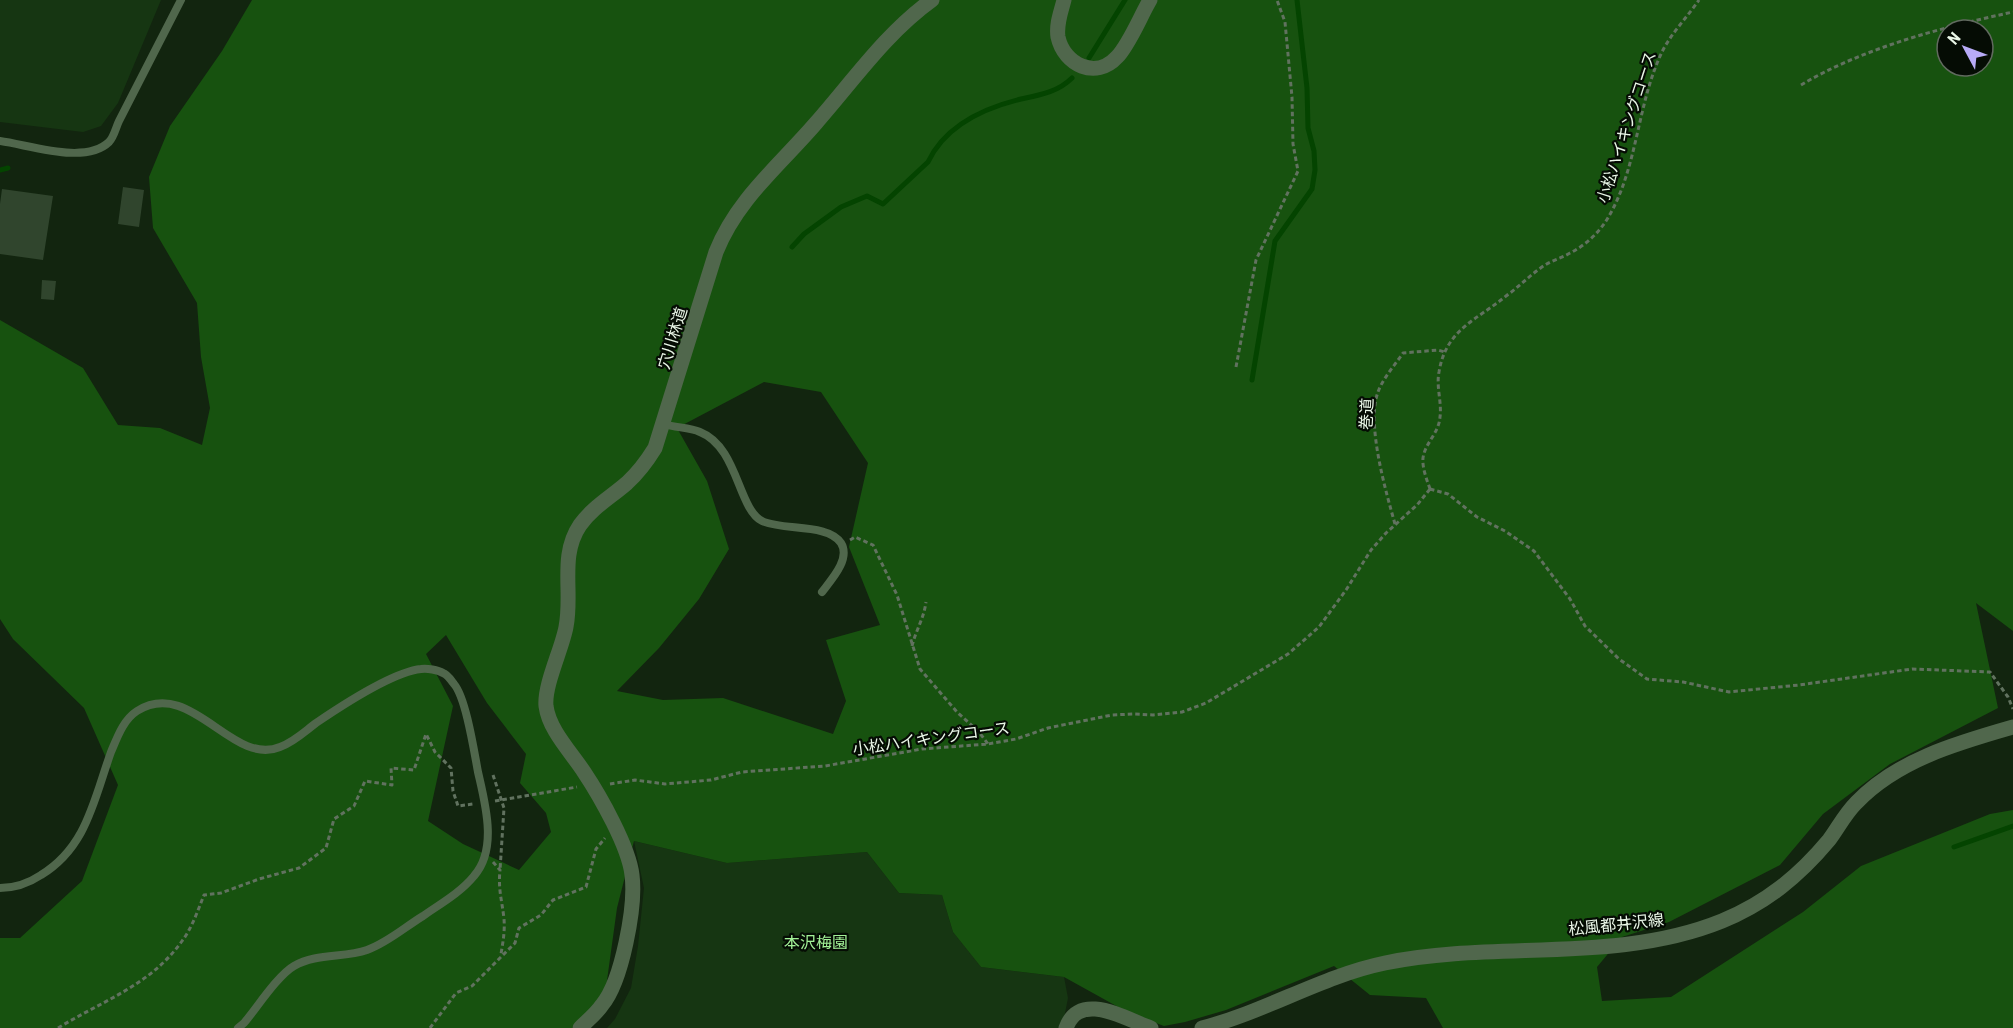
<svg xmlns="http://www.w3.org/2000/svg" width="2013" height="1028" viewBox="0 0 2013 1028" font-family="'Roboto Condensed','Noto Sans JP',sans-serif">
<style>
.green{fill:#163612}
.forest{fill:#17520f;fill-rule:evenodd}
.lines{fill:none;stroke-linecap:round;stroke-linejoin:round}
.stream{stroke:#044400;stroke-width:5}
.building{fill:#30452d}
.path{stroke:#61725f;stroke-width:3;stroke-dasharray:4.5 3;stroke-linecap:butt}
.service{stroke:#50674c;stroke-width:8}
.minor{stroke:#50674c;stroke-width:15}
.labels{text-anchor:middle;stroke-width:4.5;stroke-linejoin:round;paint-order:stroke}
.street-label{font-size:16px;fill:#eaf7e8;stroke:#050c04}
.park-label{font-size:16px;fill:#a2f197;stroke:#050c04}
</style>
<rect width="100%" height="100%" fill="#12250f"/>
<path class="green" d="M0 0H161L118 103 101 126 83 132 0 122Z
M634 841 727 863 867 852 899 893 942 895 953 932 981 967 1064 977 1068 998 1062 1028H607L615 1019 631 988 638 946 644 888Z"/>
<path class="forest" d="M252 0H2013V631L1976 603 1998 708 1890 764 1823 814 1780 865 1669 922 1622 937 1597 967 1602 1001 1671 997 1803 912 1861 866 1990 814 2013 810V1028H1443L1426 998 1370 995 1334 966 1226 1010 1185 1022 1164 1026 1129 1013 1064 977 981 967 953 932 942 895 899 893 867 852 727 863 634 841 617 908 605 995 572 1028H0V938H20L82 881 118 785 84 708 13 639 0 619V320L83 368 118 425 160 428 202 445 210 408 201 357 197 303 153 228 149 177 170 126 222 51ZM1947 30H1983V66H1947ZM764 382 821 392 868 463 849 547 880 625 826 640 846 701 833 734 723 698 663 700 617 691 659 648 699 599 729 549 707 481 677 428ZM446 635 487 703 526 754 520 783 546 813 551 832 519 870 463 844 428 821 453 706 426 654Z"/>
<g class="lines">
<path class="stream" d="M1089 58 1125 0
M0 170 8 168
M792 247 804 234 841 207 867 196 883 204 928 162C945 126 984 108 1021 99 1040 95 1058 92 1072 78
M1252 380 1275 241 1312 189 1315 170 1314 151 1308 128 1307 88 1297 0
M1954 847 2013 826"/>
</g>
<path class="building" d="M123 187 144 190 139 227 118 224Z
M2 189 53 196 43 260 0 254V204Z
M42 280 56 281 54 300 41 299Z"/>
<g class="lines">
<path class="path" d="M1801 85C1863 48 1943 27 2013 12
M1236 367 1256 260 1298 171 1293 144 1292 97 1285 22 1277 0
M1430 489 1448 494 1477 517 1505 531 1534 551 1570 599 1585 626 1619 659 1647 679 1683 682 1729 692 1799 685 1912 669 1990 672 2008 697 2013 709
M1430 489C1427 480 1422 468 1423 458 1425 443 1439 433 1440 417 1442 402 1436 387 1439 372 1446 329 1477 320 1506 296 1520 286 1531 274 1545 265 1553 260 1562 258 1570 253 1586 245 1600 232 1609 216 1638 166 1637 104 1662 52 1670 35 1688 16 1699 0
M1395 524C1386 492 1366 424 1378 392 1383 378 1395 365 1403 353L1438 350 1445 352
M850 540 855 537 873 545 897 595 920 669 957 712 979 732 988 744
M912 646C916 630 924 618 926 602
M493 775 504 808 500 870
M610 784 635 780 665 784 711 780 742 772 825 766 922 749 988 744 1016 739 1048 728 1112 715 1133 714 1153 715 1182 712 1206 703 1288 654 1319 627 1346 590 1371 550 1386 533 1417 505 1430 489
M495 801 577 787
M493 862 500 870C498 890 502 900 504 919 505 931 503 942 501 954
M58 1028C102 1001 151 985 182 941 192 928 198 910 204 895L221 893 259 879 299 868 326 848 334 819 354 806 365 781 392 785 391 768 414 770 426 734 435 752 451 768 453 791 458 806 473 804
M430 1028 456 993 472 986 515 943 519 928 541 915 553 900 586 887 596 849 605 838"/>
<path class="service" d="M0 141C30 145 85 165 109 142 114 137 116 127 119 121L181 0
M664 424C676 428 689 427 700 432 738 447 738 509 762 521 783 531 828 523 841 543 851 559 831 580 822 592
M0 888C14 888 29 883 41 875 87 847 94 799 111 752 117 738 123 720 137 711 191 677 232 767 280 747 294 742 304 732 316 723 341 706 393 672 421 669 427 668 438 670 443 673 447 674 451 680 454 684 466 698 474 751 478 772 485 803 498 849 474 876 460 893 440 904 423 916 405 927 387 943 367 950 344 958 316 953 294 966 278 975 256 1009 244 1023L238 1028"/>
<path class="minor" d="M1064 0C1061 12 1056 24 1058 37 1064 65 1096 80 1117 57 1129 45 1141 15 1150 0
M580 1028C587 1021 596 1014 602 1005 622 981 636 906 632 875 629 847 600 796 584 772 571 752 549 730 546 706 544 685 562 649 566 627 573 592 559 556 580 525 593 507 611 497 627 483 639 472 647 461 655 448L716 252C737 199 780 165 816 123 853 81 886 33 932 0
M1066 1028C1080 990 1125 1019 1151 1028
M1202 1028C1265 1012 1322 976 1385 963 1496 940 1616 964 1722 921 1766 903 1799 876 1829 840 1838 828 1845 814 1856 803 1897 760 1957 743 2013 727"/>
</g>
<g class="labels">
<g class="street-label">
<text transform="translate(1626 127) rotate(-72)" y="6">小松ハイキングコース</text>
<text transform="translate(672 338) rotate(-73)" y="6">穴川林道</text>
<text transform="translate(1366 414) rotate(-87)" y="6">巻道</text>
<text transform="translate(931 738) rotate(-8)" y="6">小松ハイキングコース</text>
<text transform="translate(1616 924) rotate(-6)" y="6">松風都井沢線</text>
</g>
<g class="park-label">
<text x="816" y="948">本沢梅園</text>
</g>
</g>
<g transform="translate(1965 48) rotate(311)"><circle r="28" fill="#050c04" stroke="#616a5f" stroke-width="1.5"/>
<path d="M0-4.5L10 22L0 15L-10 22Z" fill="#b8abf7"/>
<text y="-9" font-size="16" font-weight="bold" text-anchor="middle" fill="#eaf7e8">N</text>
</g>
</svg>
